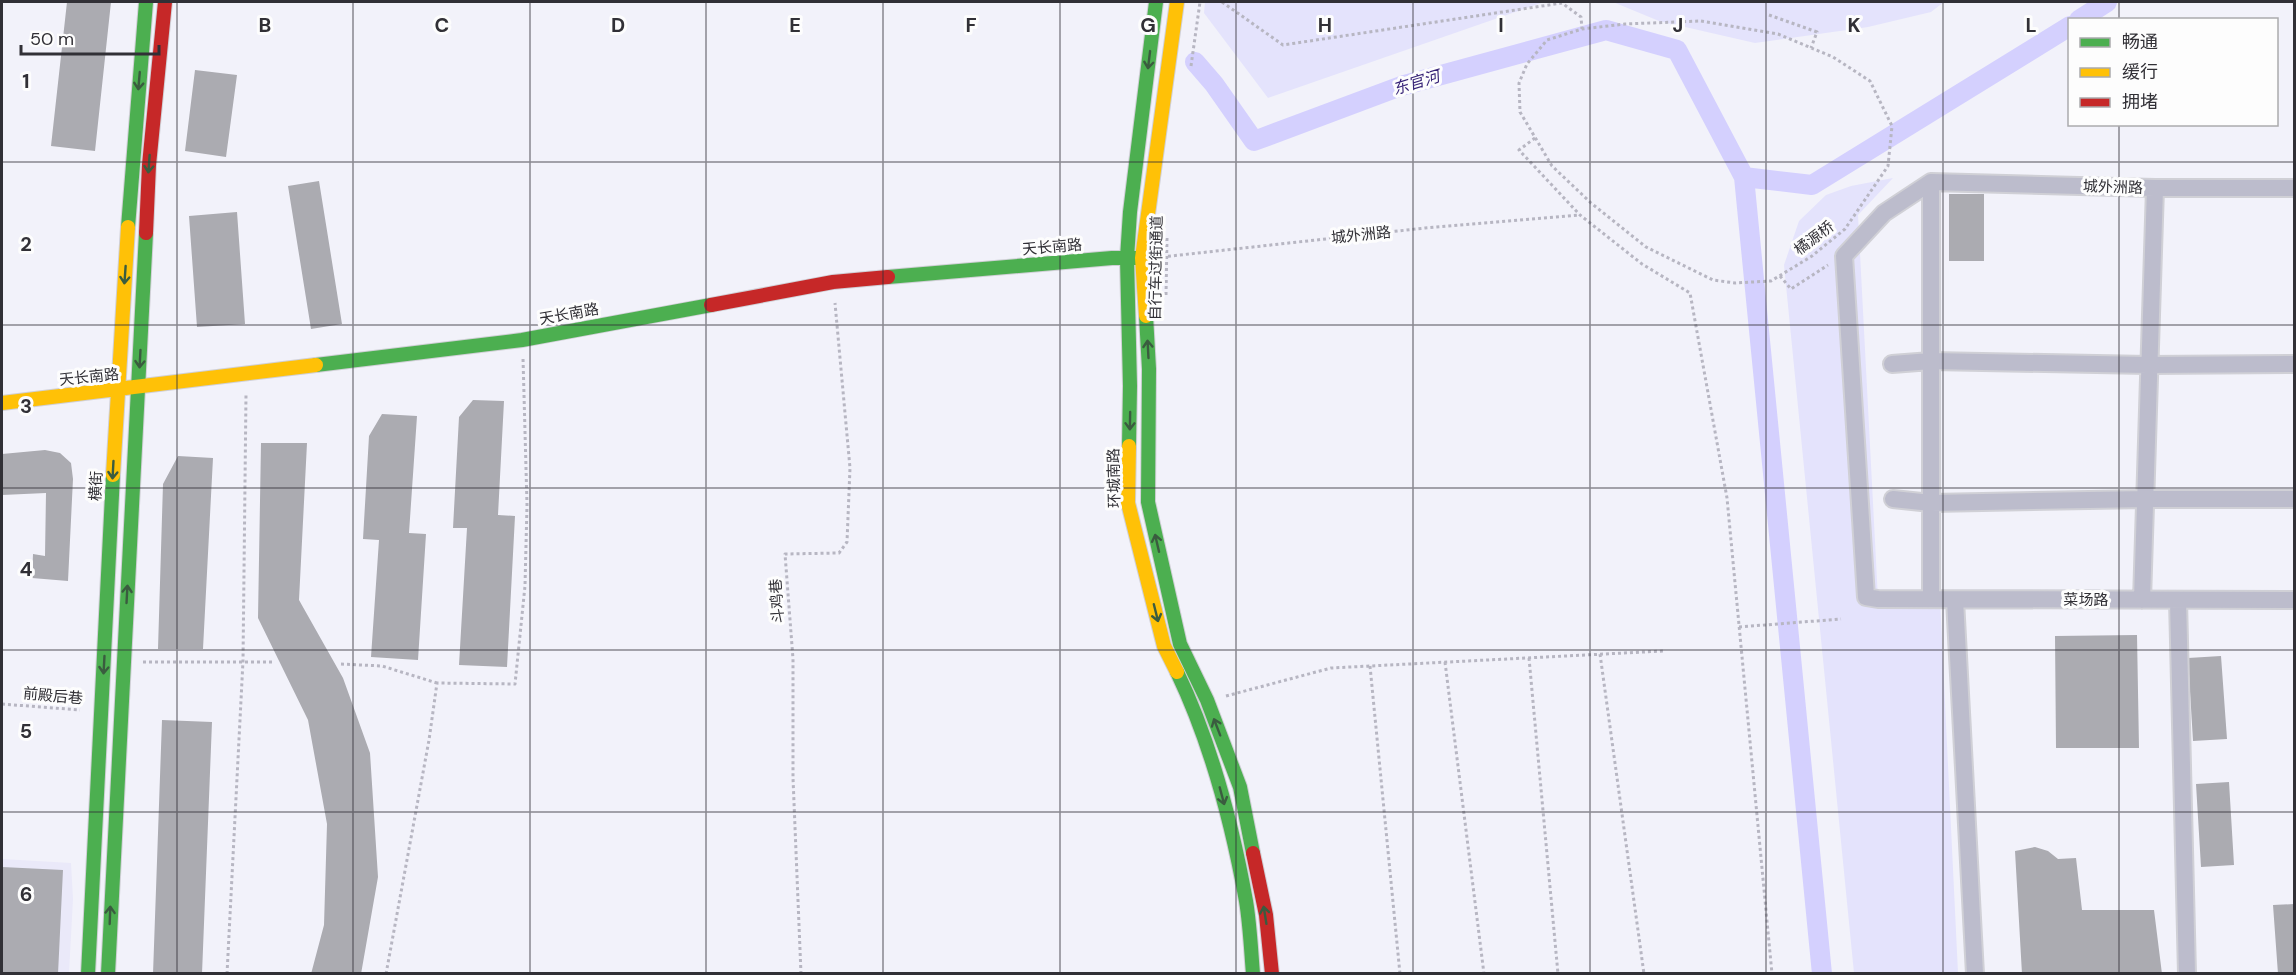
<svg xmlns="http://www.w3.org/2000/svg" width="2296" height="975" viewBox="0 0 2296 975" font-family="'DM Sans','Noto Sans SC',sans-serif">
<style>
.built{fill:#eae9f9}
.green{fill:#e4e3fc}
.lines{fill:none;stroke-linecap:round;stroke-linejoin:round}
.canal{stroke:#d4d0fe;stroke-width:20}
.building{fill:#ababb1}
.street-casing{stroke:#d0d0d6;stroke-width:20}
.fast-casing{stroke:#d0d0d6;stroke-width:16}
.slow-casing{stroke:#d0d0d6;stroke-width:16}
.jam-casing{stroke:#d0d0d6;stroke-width:16}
.path{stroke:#b7b6c2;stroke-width:3;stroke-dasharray:3 3;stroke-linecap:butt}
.street{stroke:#bcbccc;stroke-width:16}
.fast{stroke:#4caf50;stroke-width:14}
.slow{stroke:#ffc107;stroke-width:14}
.jam{stroke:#c62828;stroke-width:14}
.oneway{stroke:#3a5c3f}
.grid{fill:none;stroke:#313036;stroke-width:1.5;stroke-opacity:0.55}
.labels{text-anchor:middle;stroke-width:6;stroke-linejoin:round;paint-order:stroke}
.street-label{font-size:15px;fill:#313036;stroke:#fdfdfd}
.water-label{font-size:16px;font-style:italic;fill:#372377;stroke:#fdfdfd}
.grid-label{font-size:20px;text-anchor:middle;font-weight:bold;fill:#313036;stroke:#fdfdfd;stroke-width:6;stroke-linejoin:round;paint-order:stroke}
</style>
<rect width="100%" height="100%" fill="#f2f2fa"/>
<path class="built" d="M2 859 71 863 73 899 69 973H2Z"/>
<path class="green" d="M1205 2H1544L1268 98 1204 13Z
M1613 2H1944L1931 12 1868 27 1755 43 1659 21Z
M1893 178 1858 215 1878 599H1940L1958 973H1854L1784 265 1799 221 1826 195 1851 186Z"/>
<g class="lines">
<path class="canal" d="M2079 20 2107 2
M1195 62 1214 84 1254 141 1401 86 1606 30 1677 50 1744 177 1822 974
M1744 177 1812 185 2070 26"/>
</g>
<path class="building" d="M67 2H111L95 151 51 146Z
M195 70 237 75 226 157 185 151Z
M319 181 342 324 311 329 288 186Z
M1949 194H1984V261H1949Z
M237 212 245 324 197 327 189 216Z
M473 400 504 401 498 515 515 516 507 667 459 665 467 528H453L459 417Z
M382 414 417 416 409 533 426 534 418 660 371 657 379 540 363 539 369 436Z
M261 443H307L299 600 343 678 370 753 378 877 361 974H311L324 925 327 824 308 720 258 618Z
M45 450 60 453 71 463 73 479 68 581 32 578 33 554 45 556 46 493 2 495V454Z
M178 456 213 458 203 649H158L163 484Z
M2137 635 2139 748H2056L2055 636Z
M2221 656 2227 739 2193 741 2188 658Z
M162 720 212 722 202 974H153Z
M2229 782 2234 865 2201 867 2196 784Z
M2035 847 2048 851 2058 859 2076 858 2082 910H2154L2162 974H2022L2015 851Z
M2 867 63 870 58 974H2Z
M2294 904V974H2278L2273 905Z"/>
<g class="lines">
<g class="street-casing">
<path id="street" d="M1931 182 1884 213 1844 256 1866 597 1878 599 2294 600
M1931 182 2155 188H2294
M1892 364 1931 361 2148 365 2294 364
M1893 499 1931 503 2145 499H2294
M1931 599V182
M1955 600 1975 974
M2142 600 2155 188
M2178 600 2187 974"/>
</g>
<g class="fast-casing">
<path id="fast" d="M128 227 146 2
M888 277 1112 258H1142
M1146 316 1149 369 1148 502 1180 644 1207 700 1240 787 1253 853
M316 365 522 340 711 305
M1129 446 1130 386 1127 258 1130 212 1156 2
M1177 672C1211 743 1232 823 1246 901 1250 925 1251 950 1253 974
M88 974 113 475
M108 974 146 233"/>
</g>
<g class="slow-casing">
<path id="slow" d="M1146 316 1142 258 1177 2
M2 403 316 365
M1129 446 1128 503 1164 646 1177 672
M113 475 128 227"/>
</g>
<g class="jam-casing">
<path id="jam" d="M146 233 149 165 165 2
M711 305 833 282 888 277
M1253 853 1266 915 1272 974"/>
</g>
<path class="path" d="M1222 2 1283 45 1562 3 1581 17 1582 29
M1769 15 1817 32 1811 48
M1701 21 1778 34 1833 57 1870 81 1892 126 1888 166 1845 229 1812 256 1771 281 1735 283 1713 280 1646 247 1591 203 1552 166 1520 112 1519 83 1527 64 1547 40 1582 29 1625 24Z
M1191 66 1200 2
M1535 138 1519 150 1580 215 1642 264 1690 293 1727 498 1772 974
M1162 257 1425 228 1579 215
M1780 276 1791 289 1828 265
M1166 295 1167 238
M1739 627 1841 619
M1600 654 1644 974
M1529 658 1558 974
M143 662H275
M1445 662 1484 974
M341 664 382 666 437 683
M1370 666 1400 974
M1226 696 1331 668 1663 651
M2 704 80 710
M227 974 243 661 246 394
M386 974 429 740 437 683 515 684 525 586 527 505 523 358
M801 974 793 778V659L785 554 839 553 847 542 850 468 835 303"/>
<use href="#street" class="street"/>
<use href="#fast" class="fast"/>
<use href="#slow" class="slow"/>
<use href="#jam" class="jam"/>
</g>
<defs><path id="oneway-shaft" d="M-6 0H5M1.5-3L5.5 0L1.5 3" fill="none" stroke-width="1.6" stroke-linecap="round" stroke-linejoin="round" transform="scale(1.5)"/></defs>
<g class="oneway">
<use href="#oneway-shaft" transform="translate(1149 60) rotate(97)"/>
<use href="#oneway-shaft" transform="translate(139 81) rotate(95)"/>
<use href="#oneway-shaft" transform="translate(149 164) rotate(94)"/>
<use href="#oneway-shaft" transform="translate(125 275) rotate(94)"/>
<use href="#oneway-shaft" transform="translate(1148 349) rotate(-93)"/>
<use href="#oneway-shaft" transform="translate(140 359) rotate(93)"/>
<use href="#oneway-shaft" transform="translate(1130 421) rotate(91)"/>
<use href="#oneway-shaft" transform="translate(113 470) rotate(93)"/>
<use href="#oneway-shaft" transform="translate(1157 543) rotate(-103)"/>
<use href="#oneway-shaft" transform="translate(127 594) rotate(-87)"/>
<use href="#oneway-shaft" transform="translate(1156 613) rotate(76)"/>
<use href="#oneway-shaft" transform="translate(104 665) rotate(93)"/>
<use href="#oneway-shaft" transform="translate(1217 727) rotate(-111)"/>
<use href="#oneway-shaft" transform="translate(1222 796) rotate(75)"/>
<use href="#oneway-shaft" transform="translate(110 915) rotate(-88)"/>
<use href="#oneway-shaft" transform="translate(1265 915) rotate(-99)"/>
</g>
<path class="grid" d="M177 2V974M353 2V974M530 2V974M706 2V974M883 2V974M1060 2V974M1236 2V974M1413 2V974M1590 2V974M1766 2V974M1943 2V974M2119 2V20M2119 124V974M2 162H2294M2 325H2294M2 488H2294M2 650H2294M2 812H2294"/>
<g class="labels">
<g class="street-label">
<text transform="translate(2113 187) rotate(2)" y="5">城外洲路</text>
<text transform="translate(1361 235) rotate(-6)" y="5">城外洲路</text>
<text transform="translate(1814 238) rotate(-37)" y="5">橘源桥</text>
<text transform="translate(1052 247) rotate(-5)" y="5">天长南路</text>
<text transform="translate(1156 268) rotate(-89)" y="5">自行车过街通道</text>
<text transform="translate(569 314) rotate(-10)" y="5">天长南路</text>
<text transform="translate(89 377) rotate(-6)" y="5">天长南路</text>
<text transform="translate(1114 478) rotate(-91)" y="5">环城南路</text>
<text transform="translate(96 486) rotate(-87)" y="5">横街</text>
<text x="2086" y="605">菜场路</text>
<text transform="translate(777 601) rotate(-94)" y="5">斗鸡巷</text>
<text transform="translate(53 696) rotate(5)" y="5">前殿后巷</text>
</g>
<g class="water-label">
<text transform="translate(1416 82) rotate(-17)" y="6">东官河</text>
</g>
</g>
<g class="grid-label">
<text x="265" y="32">B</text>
<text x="442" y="32">C</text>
<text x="618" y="32">D</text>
<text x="795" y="32">E</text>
<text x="971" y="32">F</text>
<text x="1148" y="32">G</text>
<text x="1325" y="32">H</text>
<text x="1501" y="32">I</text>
<text x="1678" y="32">J</text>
<text x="1854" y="32">K</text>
<text x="2031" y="32">L</text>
<text x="26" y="88">1</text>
<text x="26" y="251">2</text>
<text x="26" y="413">3</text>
<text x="26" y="576">4</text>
<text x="26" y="738">5</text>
<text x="26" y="901">6</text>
</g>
<rect width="2296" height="975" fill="none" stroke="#313036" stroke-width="6"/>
<rect x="2068" y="18" width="210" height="108" fill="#fdfdfd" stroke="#ababad" stroke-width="1.5"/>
<rect x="2080" y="38" width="30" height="9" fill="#4caf50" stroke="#ababad" stroke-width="1.5"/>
<text x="2122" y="48" font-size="18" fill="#313036">畅通</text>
<rect x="2080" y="68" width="30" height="9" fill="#ffc107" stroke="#ababad" stroke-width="1.5"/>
<text x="2122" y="78" font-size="18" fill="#313036">缓行</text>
<rect x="2080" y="98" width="30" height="9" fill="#c62828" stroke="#ababad" stroke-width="1.5"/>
<text x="2122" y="108" font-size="18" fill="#313036">拥堵</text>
<path d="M21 45v9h138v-9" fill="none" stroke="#313036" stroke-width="3"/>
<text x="30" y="45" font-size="18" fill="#313036" stroke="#fdfdfd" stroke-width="4.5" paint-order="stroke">50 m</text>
</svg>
